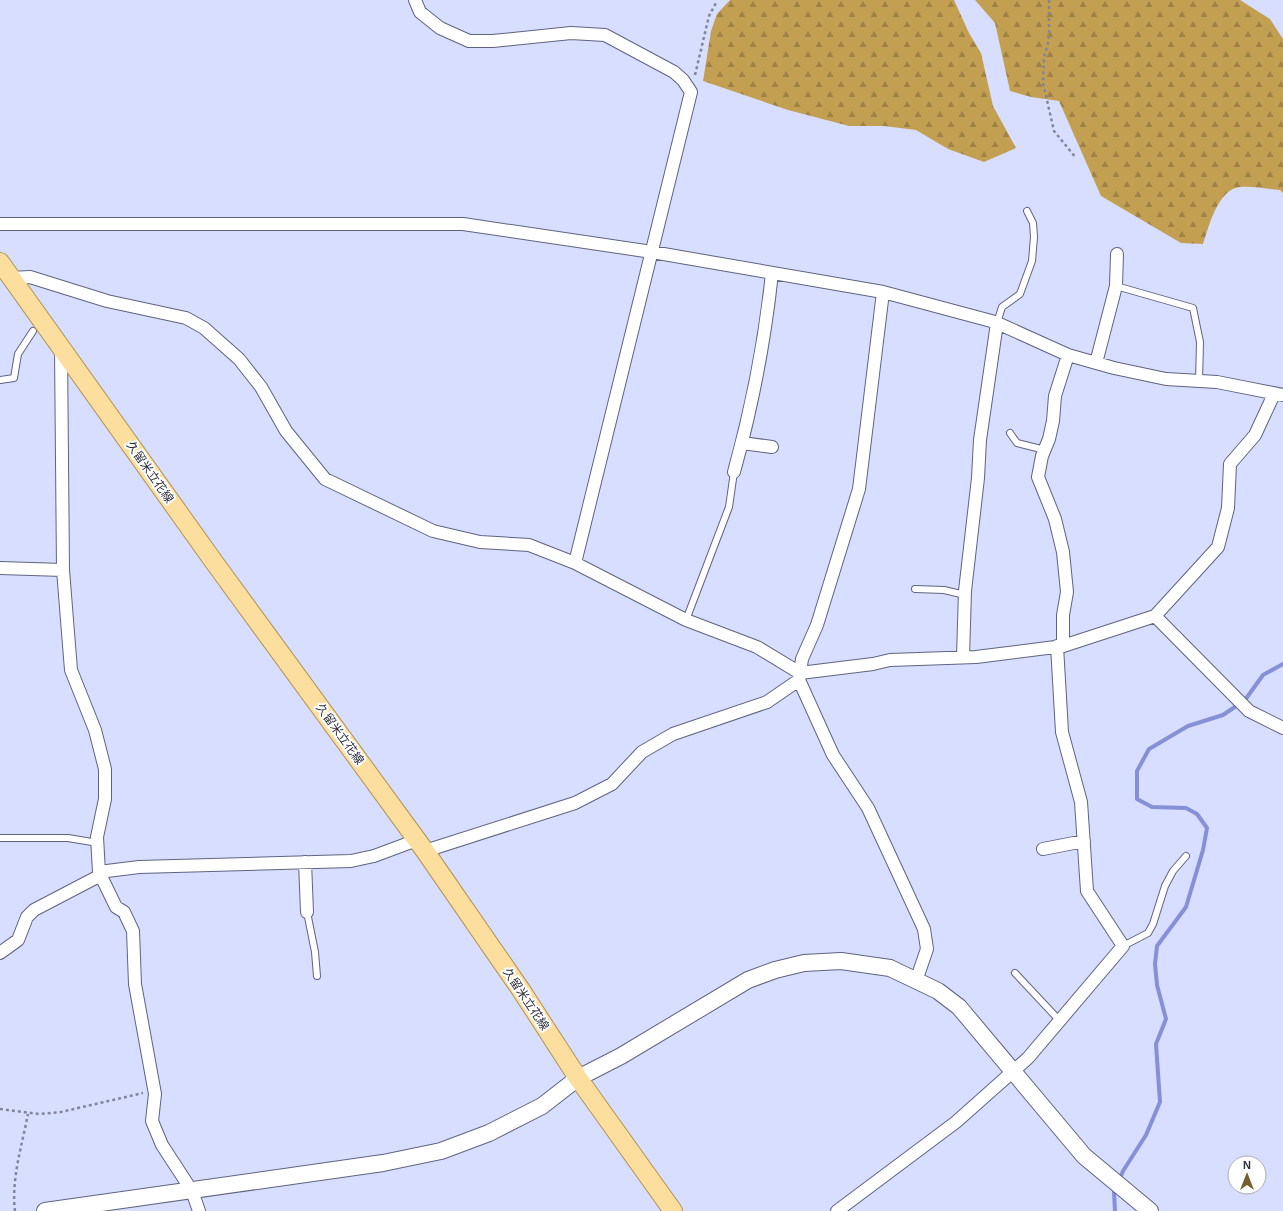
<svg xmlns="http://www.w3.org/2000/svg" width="1283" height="1211" viewBox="0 0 1283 1211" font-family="Arial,'Noto Sans JP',sans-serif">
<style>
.forest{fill:url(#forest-firs)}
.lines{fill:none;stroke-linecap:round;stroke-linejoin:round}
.stream{stroke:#8690d6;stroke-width:4}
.lane-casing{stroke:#5f6380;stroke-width:8}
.street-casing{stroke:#5f6380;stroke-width:14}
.secondary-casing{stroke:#5f6380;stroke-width:18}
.primary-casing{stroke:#b29251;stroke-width:20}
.path{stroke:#81869d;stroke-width:2.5;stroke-dasharray:3 3;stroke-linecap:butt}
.lane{stroke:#fff;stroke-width:6}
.street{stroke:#fff;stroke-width:12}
.secondary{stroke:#fff;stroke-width:16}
.primary{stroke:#fcdf9e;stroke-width:18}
.labels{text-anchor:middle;stroke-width:4;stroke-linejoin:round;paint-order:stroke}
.street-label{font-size:12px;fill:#2b2d3a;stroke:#fff}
</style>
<defs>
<pattern id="forest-firs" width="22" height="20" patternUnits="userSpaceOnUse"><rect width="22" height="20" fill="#c39f52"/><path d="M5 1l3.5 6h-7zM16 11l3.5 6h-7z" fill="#9f8245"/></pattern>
</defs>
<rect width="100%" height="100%" fill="#d7deff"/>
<path class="forest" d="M730 0H954L969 33 981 53 993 106 1016 148 984 162 948 149 916 130 884 126H849L788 110 703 81 711 31 717 14Z
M975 0H1240L1270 19 1283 39V193L1280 190C1267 189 1252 186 1240 187 1218 189 1209 226 1203 244L1181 243 1101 196 1059 101 1031 97 1010 91 995 23Z"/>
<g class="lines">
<path class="stream" d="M1119 1181 1123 1171 1146 1135 1160 1102 1156 1044 1166 1019 1157 985 1155 964 1157 946 1186 907 1203 850 1207 828 1197 814 1186 808 1152 807 1137 799V771L1149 749 1188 726 1223 715 1245 700 1263 675 1283 664
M1115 1211 1114 1192 1116 1187"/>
<g class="lane-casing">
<path id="lane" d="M1116 286 1193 308 1200 342 1199 381
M997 323 1002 307 1020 294 1032 261 1034 237 1033 223 1027 211
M0 380 14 378 18 354 33 331
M1010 433 1017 443 1045 450
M915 589 944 590 965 595
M686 620 729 507 734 472
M0 838H68L98 843
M307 912 315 952 317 976
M1123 946 1148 933 1153 924 1165 886 1173 871 1186 856
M1015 973 1060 1021"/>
</g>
<g class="street-casing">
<path id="street" d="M415 0 420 12 440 28 469 41H493L571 33 605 35 674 72 683 80 691 92 575 563
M0 224H463L652 252 883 292 995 322 1068 355 1114 368 1166 379 1217 382 1283 395
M11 278 30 277 107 301 186 318 204 328 239 359 261 387 286 431 325 479 433 531 480 542 529 545 575 563 686 620 757 647 800 673 873 664 890 660 976 657 1063 646 1155 616 1218 547 1228 508 1230 464 1255 435 1274 394
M883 292 859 489 817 625 802 659 799 680 833 755 868 808 924 929 927 949 916 981
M61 348 63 570 71 670 95 730 105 769V799L97 837 99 872 116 907 124 912 133 931 135 984 155 1094 152 1121 162 1145 192 1191 199 1211
M1096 363 1116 286 1117 254
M742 443 772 447
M734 472C752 407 765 340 772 273
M0 568 63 570
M1155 616 1249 711 1283 728
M1063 646V615L1067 592 1063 552 1055 519 1038 477 1042 456 1049 439 1053 421 1055 396 1068 355
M963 657 965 591 978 478 980 440 997 323
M1043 849 1084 841
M425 851 575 803 612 784 642 752 673 734 767 702 799 680
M305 862 307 912
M99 872 139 867 351 861 374 856 417 840
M0 953 18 940 27 917 34 910 101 875
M837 1211 956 1122 1028 1058 1123 946 1087 891 1081 802 1062 732 1057 646"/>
</g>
<g class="secondary-casing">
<path id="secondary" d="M45 1211 383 1163 441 1151 489 1133 542 1106 578 1078 621 1056 748 980 775 970 804 963 841 961 890 968 938 991 959 1007 1084 1156 1150 1211"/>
</g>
<g class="primary-casing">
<path id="primary" d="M0 262 214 562 425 851 521 990 578 1078 673 1211"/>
</g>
<path class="path" d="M1049 0V39L1044 58 1043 83 1054 131 1076 158
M695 75 709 16 717 1
M0 1109 39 1114 61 1112 143 1093
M15 1211C11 1180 22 1145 28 1114"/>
<use href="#lane" class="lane"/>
<use href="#street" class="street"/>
<use href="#secondary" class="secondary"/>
<use href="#primary" class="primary"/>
</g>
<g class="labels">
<g class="street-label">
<text transform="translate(150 472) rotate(55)" y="4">久留米立花線</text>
<text transform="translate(340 734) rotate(54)" y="4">久留米立花線</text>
<text transform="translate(526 999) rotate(56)" y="4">久留米立花線</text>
</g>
</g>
<g transform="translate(1247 1175)"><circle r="19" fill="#ffffff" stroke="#aaabb0"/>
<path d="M0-3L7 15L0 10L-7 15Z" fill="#755e2e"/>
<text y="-6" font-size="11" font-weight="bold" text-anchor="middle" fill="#2b2d3a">N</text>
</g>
</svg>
